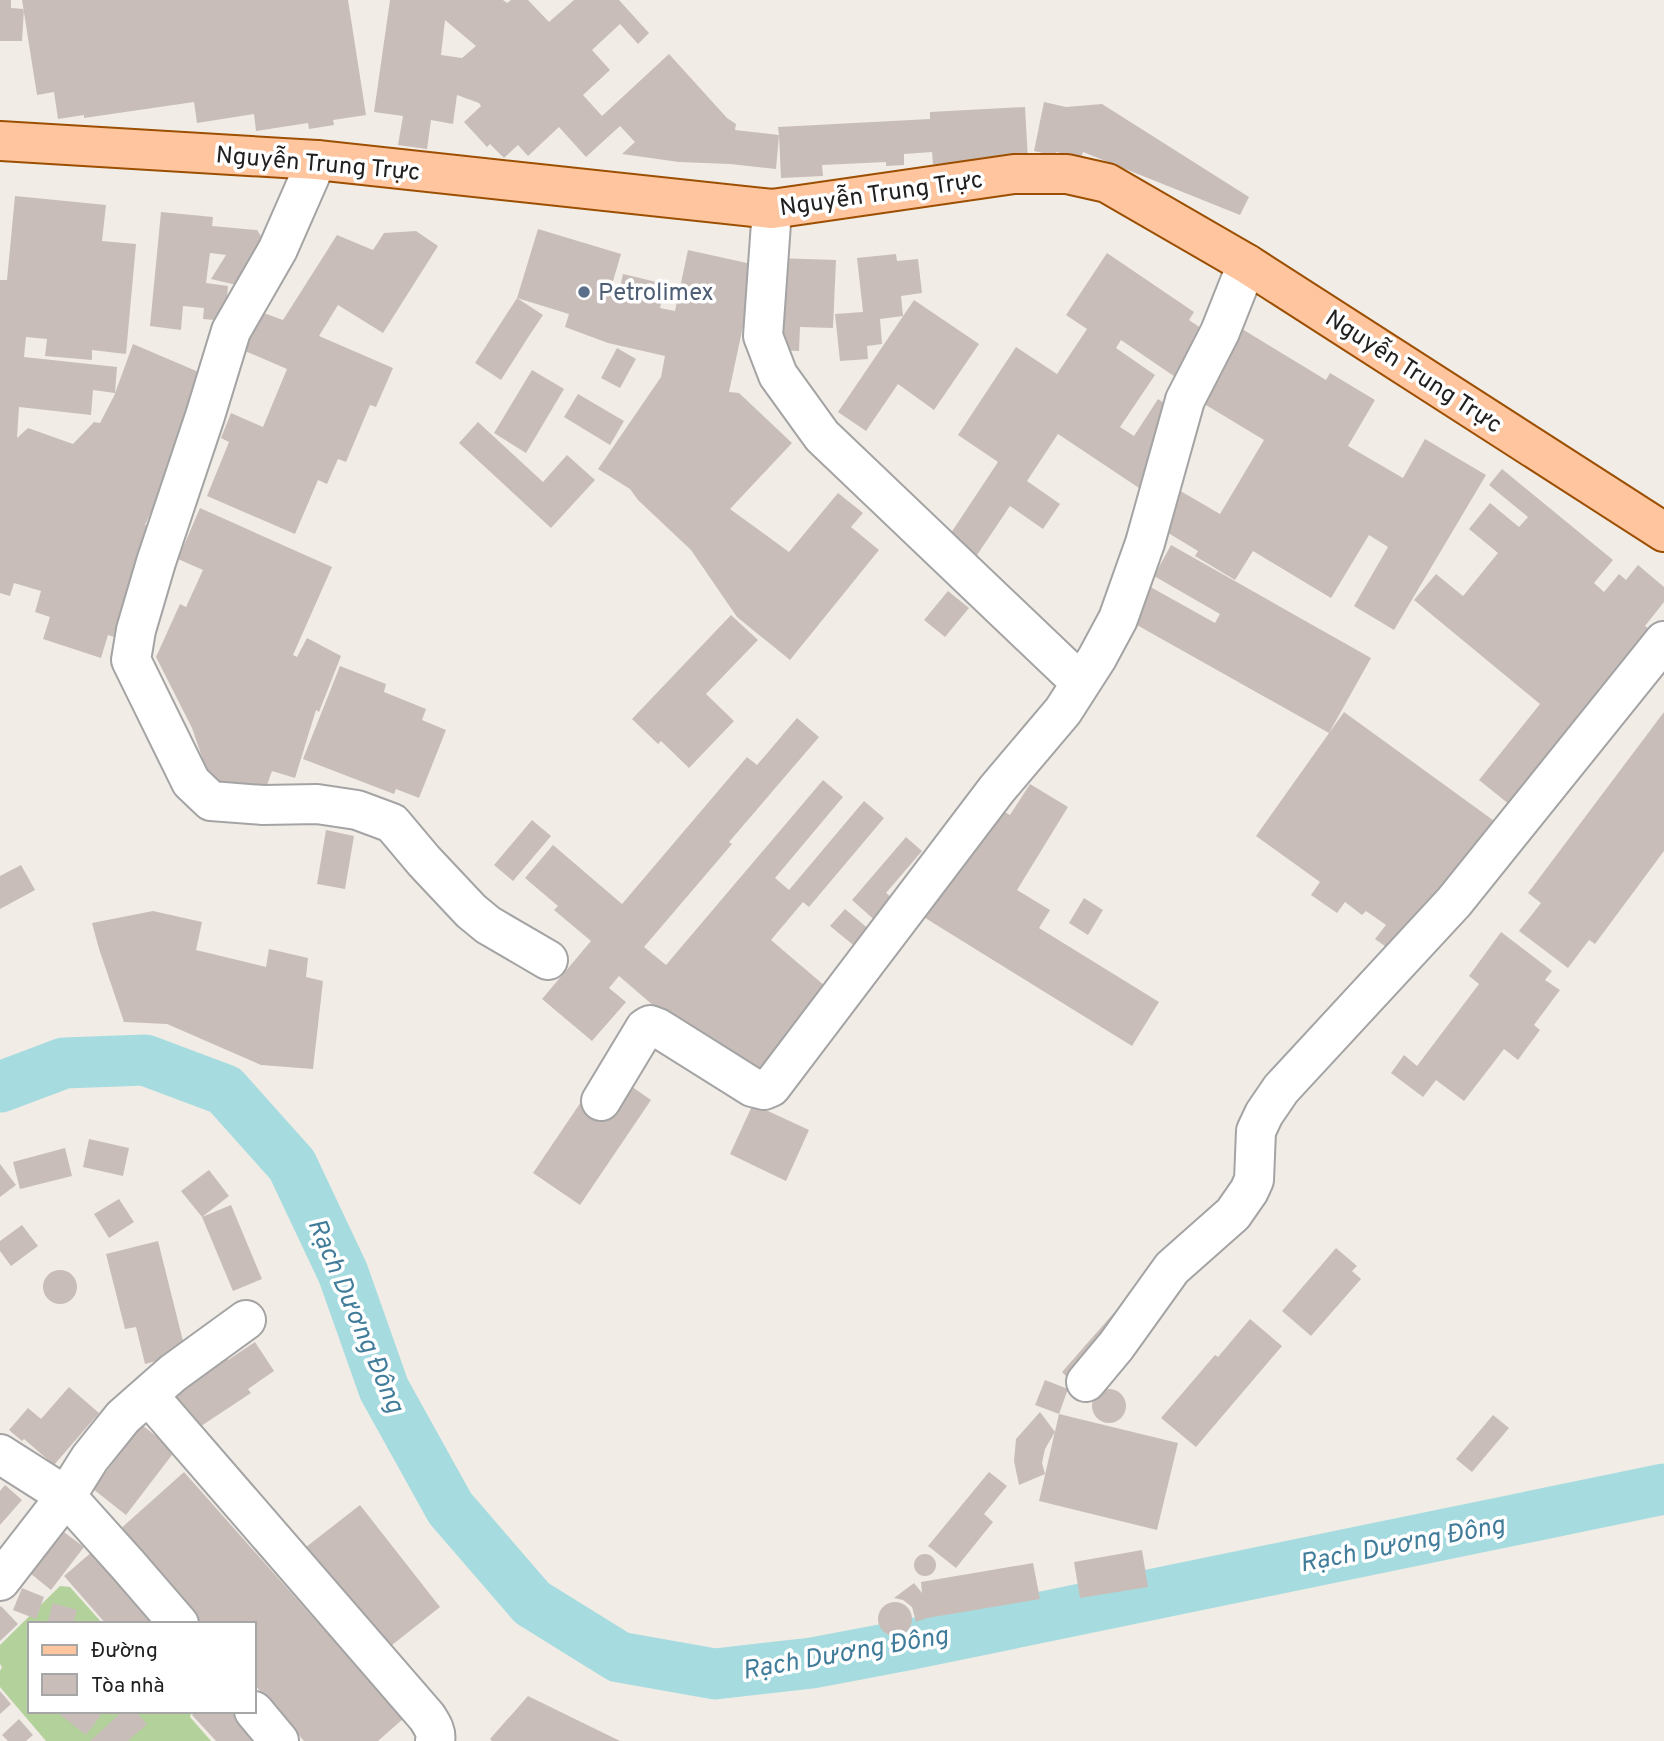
<svg xmlns="http://www.w3.org/2000/svg" width="1664" height="1741" viewBox="0 0 1664 1741" font-family="Overpass,sans-serif">
<style>
.forest{fill:#b3d19a}
.lines{fill:none;stroke-linecap:round;stroke-linejoin:round}
.river{stroke:#a6dcdf;stroke-width:51}
.building{fill:#c9bdb9;fill-rule:evenodd}
.minor-casing{stroke:#a4a4a4;stroke-width:42}
.major-casing{stroke:#9c4f00;stroke-width:42}
.minor{stroke:#fff;stroke-width:38}
.major{stroke:#fec59e;stroke-width:38}
.service-dot{fill:#5c6f8a;stroke:#fff;stroke-width:2.5}
.labels{text-anchor:middle;stroke-width:7;stroke-linejoin:round;paint-order:stroke}
.street-label{font-size:24px;fill:#202020;stroke:#fff}
.service-label{font-size:24px;fill:#4e5e75;stroke:#fff;text-anchor:start}
.water-label{font-size:26px;font-style:italic;fill:#417d9b;stroke:#fff}
</style>
<rect width="100%" height="100%" fill="#f1ece6"/>
<path class="forest" d="M60 1586 70 1587 103 1624H30V1711H192L190 1717 211 1741H46L0 1687V1671L2 1667 0 1664V1645Z"/>
<g class="lines">
<path class="river" d="M0 1087 64 1063 145 1060 225 1090 292 1165 343 1273 384 1389 450 1508 532 1603 619 1657 715 1674 812 1663 907 1645 1664 1489"/>
</g>
<path class="building" d="M0 0H11V8L24 9 22 41H0Z
M22 0H348L366 115 333 120 334 125 309 129 308 123 256 131 254 114 197 123 194 102 84 118V115L58 119 54 92 37 95Z
M390 0H503L507 3 511 0H528L549 22 574 0H619L649 33 638 44 620 24 592 50 610 70 583 95 602 116 669 54 727 118 736 124 735 130 779 135 778 127 930 119V112L1025 107 1028 160 933 164 932 152 904 154V165L886 166V162L822 165 823 176 781 178 779 135 776 169 730 164 679 162 622 154 635 142 620 126 586 157 559 127 528 156 518 145 504 158 490 144 487 147 464 122 481 106 479 103 457 95 453 124 431 120 427 149 398 145 403 116 374 112ZM445 20 476 46 462 58 441 55Z
M1044 102 1066 107 1102 104 1249 197 1240 215 1083 152 1081 158 1056 152V156L1034 151Z
M15 196 106 205 102 241 136 244 126 354 92 350V360L45 356 47 339 26 337 24 357 117 367 115 393 93 390 91 415 19 407 17 438 28 428 73 444 94 422 100 423 114 396 133 344 208 376 163 486 145 525 159 530 124 640 108 635 101 658 43 639 50 617 35 612 41 591 14 583 10 596 0 593V280H7Z
M161 212 213 217 212 226 257 230 270 250 245 287 211 279 226 255 210 253 206 283 228 286 225 321 203 319 204 308 183 306 181 330 150 326Z
M538 229 621 254 611 288 619 291 623 274 665 284 660 308 675 311 688 250 756 265 729 392 739 393 792 443 730 509 789 552 838 493 863 513 851 527 879 550 790 660 737 617 691 550 638 500 630 489 598 469 661 377 665 356 608 343 565 327 569 314 517 298 543 315 529 336 501 380 475 363 517 298Z
M416 231 438 246 383 333 338 305 319 336 393 368 376 407 370 405 346 462 338 459 327 484 318 480 295 534 207 496 229 442 221 438 231 413 263 427 287 369 245 351 261 312 283 320 337 235 373 250 384 233Z
M1107 253 1194 312 1189 320 1214 337 1184 383 1121 340 1116 348 1155 375 1120 427 1134 436 1158 399 1178 412 1162 454 1139 488 1058 434 1027 481 1060 504 1043 529 1010 506 969 567 941 548 998 462 958 435 1016 347 1057 374 1087 329 1066 315Z
M896 254 897 261 918 259 922 293 901 296 903 316 880 319 882 344 867 346 868 359 840 361 835 314 863 312 857 258Z
M777 258 836 260 833 328 800 327 799 351 774 350Z
M914 300 979 344 934 410 898 384 866 431 838 412Z
M1234 324 1326 380 1330 373 1375 400 1348 446 1403 478 1425 439 1486 475 1394 630 1354 606 1388 547 1369 535 1331 598 1253 551 1235 580 1195 556 1198 551 1155 525 1177 489 1220 514 1264 440 1191 396Z
M617 348 636 359 620 388 601 378Z
M532 370 564 389 526 453 494 433Z
M578 394 624 421 610 445 564 417Z
M478 422 543 482 567 455 595 480 551 528 459 443Z
M1502 469 1613 560 1594 583 1604 592 1619 574 1626 580 1638 565 1664 587V602L1645 626 1652 631 1510 805 1479 780 1540 704 1414 600 1436 574 1463 596 1498 553 1469 529 1490 503 1519 527 1528 517 1489 485Z
M200 508 332 567 293 655 297 657 307 638 341 656 319 712 316 710 295 778 272 771 266 788 218 786 204 763 192 728 156 657 180 604 186 607 203 570 178 559Z
M1171 545 1371 658 1329 733 1128 620 1147 585 1215 623 1220 614 1154 576Z
M948 591 969 608 945 637 924 620Z
M731 615 758 640 706 694 734 721 689 768 661 741 658 744 632 719Z
M340 666 386 684 384 692 426 709 422 720 446 730 419 798 396 789 394 794 303 759Z
M1344 712 1497 823 1477 851 1473 848 1396 954 1375 939 1386 925 1366 911 1362 915 1345 902 1337 913 1311 895 1320 882 1256 836Z
M1664 712V851L1595 944 1589 940 1568 968 1519 931 1541 903 1528 893Z
M797 718 819 737 729 842 732 844 644 947 666 965 823 780 843 797 775 878 789 890 864 801 884 818 809 907 803 902 771 940 832 992 758 1078 676 1025 619 976 609 988 626 1002 592 1041 542 999 591 941 554 910 558 906 525 878 553 845 622 904 747 757 757 765Z
M1030 784 1068 807 1017 890 1050 910 1039 928 1159 1002 1132 1046 922 916 990 803 1010 815Z
M532 820 551 836 513 881 494 865Z
M326 830 354 836 345 889 317 884Z
M906 837 922 851 886 893 898 902 879 924 852 900Z
M21 865 35 890 0 909V876Z
M1084 898 1103 910 1088 935 1069 923Z
M845 909 877 936 863 953 830 926Z
M153 911 202 922 196 950 266 967 269 949 308 958 306 977 323 981 313 1069 261 1065 167 1024 124 1022 99 949 92 923Z
M1501 932 1552 971 1545 980 1560 990 1534 1025 1540 1030 1518 1060 1504 1049 1464 1101 1436 1080 1423 1097 1391 1073 1404 1055 1417 1066 1479 984 1469 976Z
M628 1084 651 1100 580 1205 533 1173 581 1102 604 1118Z
M753 1104 809 1130 786 1181 730 1154Z
M89 1139 129 1148 123 1176 83 1167Z
M65 1148 72 1176 20 1189 13 1162Z
M0 1164 16 1185 0 1197Z
M209 1170 229 1196 202 1217 231 1205 262 1279 233 1291 202 1217 181 1191Z
M119 1199 134 1222 109 1238 94 1214Z
M22 1225 38 1246 11 1266 0 1251V1241Z
M158 1241 186 1353 145 1364 136 1327 125 1329 106 1254Z
M1336 1248 1357 1266 1352 1271 1361 1279 1311 1336 1282 1311Z
M43 1287a17 17 0 1 1 34 0a17 17 0 1 1-34 0Z
M1127 1298 1072 1382 1062 1372Z
M1250 1319 1282 1346 1196 1447 1161 1418 1215 1355 1218 1357Z
M255 1342 274 1371 248 1389 251 1393 192 1432 168 1395 226 1356 228 1360Z
M1045 1380 1068 1389 1059 1414 1035 1405Z
M69 1387 99 1413 54 1465 24 1439 22 1441 9 1430 28 1408 41 1419Z
M1092 1406a17 17 0 1 1 34 0a17 17 0 1 1-34 0Z
M1040 1412 1055 1432 1045 1449 1042 1463 1045 1474 1019 1485 1014 1461 1016 1439Z
M1059 1414 1178 1443 1157 1530 1039 1501Z
M1493 1415 1509 1428 1472 1472 1456 1459Z
M142 1425 175 1451 126 1515 93 1489Z
M184 1472 403 1719 378 1741H304L254 1684V1624H200L118 1531Z
M989 1472 1007 1486 984 1514 993 1522 956 1568 928 1546Z
M5 1485 22 1500 0 1525V1491Z
M360 1505 440 1607 382 1653 301 1551Z
M57 1527 84 1547 51 1590 25 1569Z
M1142 1550 1148 1587 1080 1598 1074 1562Z
M93 1551 157 1624H106L64 1576Z
M914 1565a11 11 0 1 1 22 0a11 11 0 1 1-22 0Z
M1033 1563 1040 1599 927 1618 916 1622 912 1607 903 1600 894 1598 914 1583 922 1593 921 1582Z
M22 1588 44 1597 36 1619 13 1610Z
M878 1619a17 17 0 1 1 34 0a17 17 0 1 1-34 0Z
M53 1603 77 1610 73 1624H47Z
M1 1606 18 1624 0 1641V1607Z
M0 1691 11 1704 0 1714Z
M528 1696 620 1741H492L490 1739Z
M60 1711H96L101 1715 86 1735 58 1713Z
M123 1711H135L147 1724 128 1741H90Z
M196 1711H237L264 1741H216L192 1715Z
M19 1719 33 1735 26 1741H8L2 1735Z"/>
<g class="lines">
<g class="minor-casing">
<path id="minor" d="M317 160 278 249 231 331 205 416 156 562 136 630 131 660 191 782 211 801 263 805 317 804 357 810 392 823 424 861 471 911 488 925 548 960
M772 209 763 336 778 375 822 436 1081 683
M601 1101 645 1028 650 1025 658 1028 752 1087 764 1090 771 1087 997 789 1063 711 1097 658 1118 619 1145 543 1185 400 1220 332 1247 264
M1086 1382 1116 1346 1172 1268 1233 1214 1249 1191 1254 1180 1256 1131 1264 1114 1281 1089 1454 902 1664 641
M148 1395 427 1717C432 1725 437 1732 435 1741
M0 1454 66 1496 0 1581
M179 1624 128 1565 66 1496 90 1458 123 1417 173 1373 246 1320
M254 1711 279 1741"/>
</g>
<g class="major-casing">
<path id="major" d="M0 141 317 160 772 209 1014 174H1067L1107 183 1247 264 1664 532"/>
</g>
<use href="#minor" class="minor"/>
<use href="#major" class="major"/>
</g>
<circle class="service-dot" cx="584" cy="292" r="7"/>
<g class="labels">
<g class="street-label">
<text transform="translate(318 163) rotate(5)" y="8">Nguyễn Trung Trực</text>
<text transform="translate(881 193) rotate(-8)" y="8">Nguyễn Trung Trực</text>
<text transform="translate(1414 371) rotate(33)" y="8">Nguyễn Trung Trực</text>
</g>
<g class="service-label">
<text x="598" y="300">Petrolimex</text>
</g>
<g class="water-label">
<text transform="translate(357 1315) rotate(67)" y="9">Rạch Dương Đông</text>
<text transform="translate(1402 1543) rotate(-11)" y="9">Rạch Dương Đông</text>
<text transform="translate(845 1652) rotate(-10)" y="9">Rạch Dương Đông</text>
</g>
</g>
<rect x="28" y="1622" width="228" height="91" fill="#ffffff" stroke="#a6a6a6" stroke-width="2"/>
<rect x="42" y="1645" width="35" height="10" fill="#fec59e" stroke="#a6a6a6" stroke-width="2"/>
<text x="91" y="1657" font-size="21" fill="#202020">Đường</text>
<rect x="42" y="1674" width="35" height="21" fill="#c9bdb9" stroke="#a6a6a6" stroke-width="2"/>
<text x="91" y="1692" font-size="21" fill="#202020">Tòa nhà</text>
</svg>
